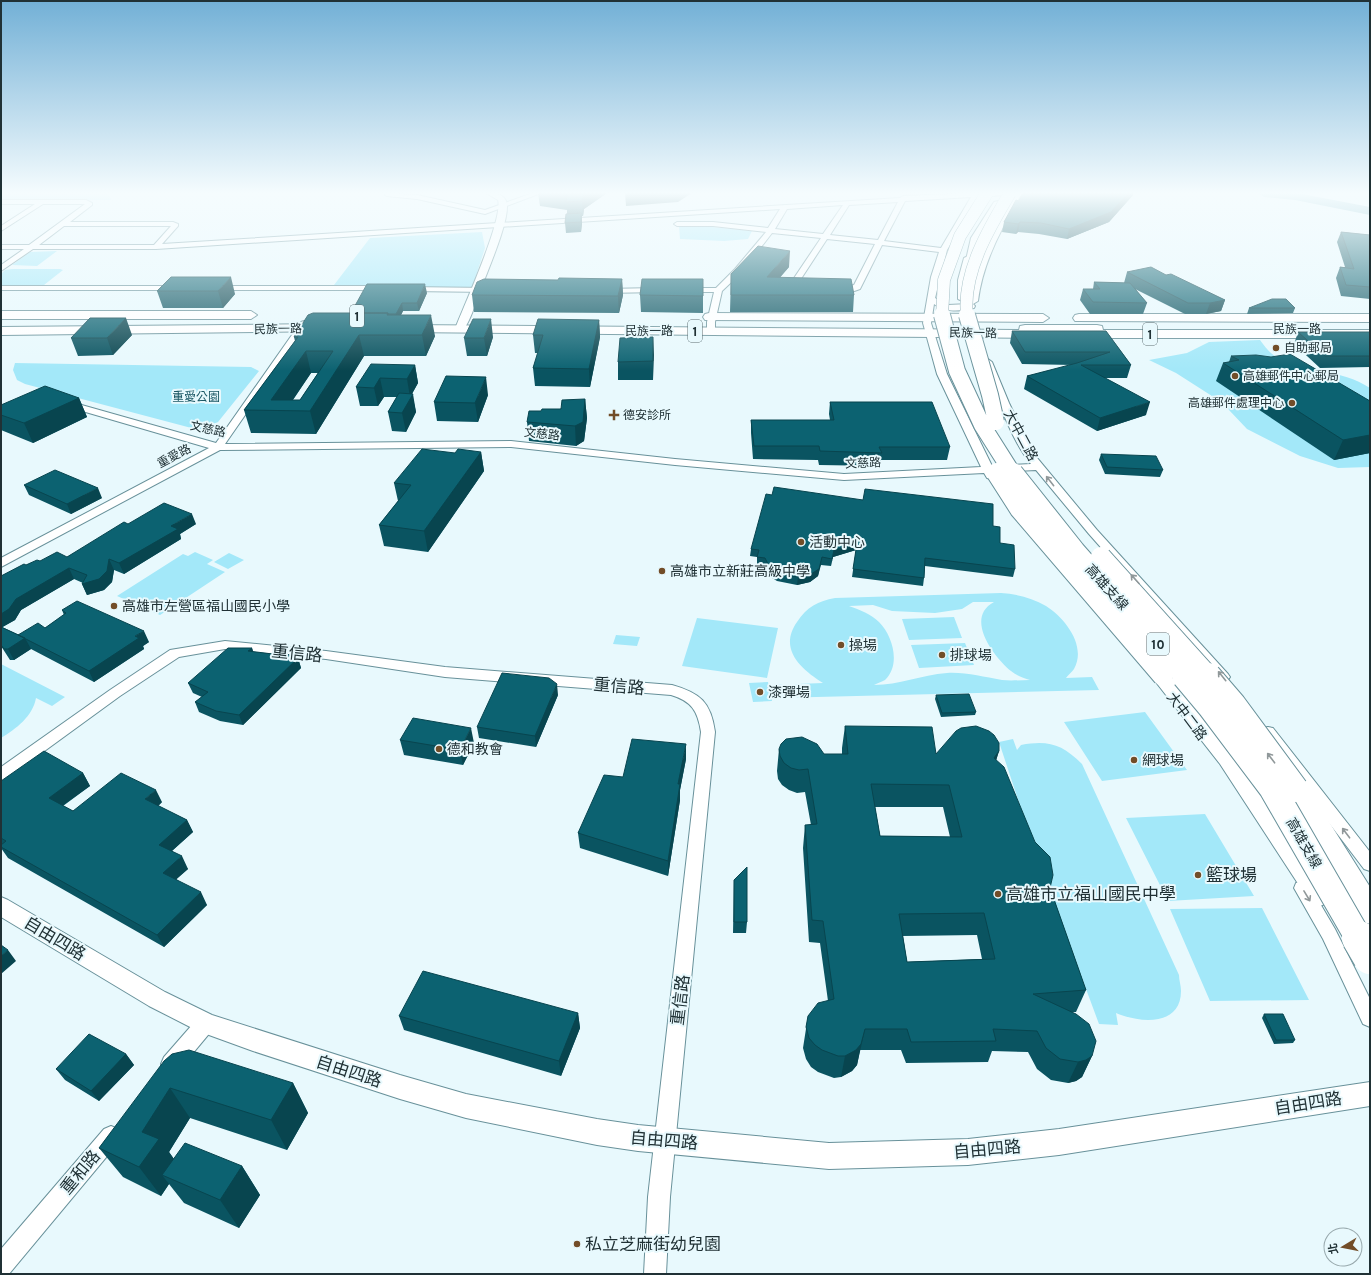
<svg xmlns="http://www.w3.org/2000/svg" width="1371" height="1275" viewBox="0 0 1371 1275" font-family="Overpass,'Noto Sans TC',sans-serif">
<style>
.green{fill:#a3e8f9;fill-rule:evenodd}
.lines{fill:none;stroke-linecap:round;stroke-linejoin:round}
.river{fill:#62abbc;fill-rule:evenodd}
.minor-casing{stroke:#68919a;stroke-width:2}
.tertiary-casing{stroke:#68919a;stroke-width:2}
.primary-casing{stroke:#68919a;stroke-width:2}
.motorway-casing{stroke:#68919a;stroke-width:2}
.minor{fill:#fff;fill-rule:evenodd}
.tertiary{fill:#fff;fill-rule:evenodd}
.primary{fill:#fff;fill-rule:evenodd}
.motorway{fill:#fff;fill-rule:evenodd}
.motorway-bridge-far4-casing{stroke:#68919a;stroke-width:13;stroke-linecap:butt}
.motorway-bridge-far3-casing{stroke:#68919a;stroke-width:18;stroke-linecap:butt}
.motorway-bridge-far2-casing{stroke:#68919a;stroke-width:22;stroke-linecap:butt}
.motorway-bridge-far1-casing{stroke:#68919a;stroke-width:28;stroke-linecap:butt}
.motorway-bridge-casing{stroke:#68919a;stroke-width:36;stroke-linecap:butt}
.motorway-bridge-far4{stroke:#fff;stroke-width:12}
.motorway-bridge-far3{stroke:#fff;stroke-width:16}
.motorway-bridge-far2{stroke:#fff;stroke-width:20}
.motorway-bridge-far1{stroke:#fff;stroke-width:26}
.motorway-bridge{stroke:#fff;stroke-width:34}
.wall{fill:#0a5461;fill-rule:evenodd}
.shaded-wall{fill:#08454f}
.building{fill:#0c6271;stroke:#08454f;fill-rule:evenodd}
.oneway{stroke:#90989a}
.poi-dot{fill:#724d28;stroke:#e8f9fd;stroke-width:1.5}
.labels{text-anchor:middle;stroke-width:4;stroke-linejoin:round;paint-order:stroke}
.far-street-label{font-size:12px;fill:#203135;stroke:#e8f9fd}
.far-poi-label{font-size:12px;fill:#203135;stroke:#e8f9fd;text-anchor:start}
.far-park-label{font-size:12px;fill:#1a5764;stroke:#e8f9fd}
.shield{fill:#e8f9fd;stroke:#5c6d71;stroke-width:1}
.shield-label{font-size:13px;font-weight:bold;fill:#203135}
.street-label{font-size:14px;fill:#203135;stroke:#e8f9fd}
.poi-label{font-size:14px;fill:#203135;stroke:#e8f9fd;text-anchor:start}
.near-street-label{font-size:17px;fill:#203135;stroke:#e8f9fd}
.near-poi-label{font-size:17px;fill:#203135;stroke:#e8f9fd;text-anchor:start}
</style>
<rect width="100%" height="100%" fill="#e8f9fd"/>
<path class="green" d="M1 193H29L30 194 108 193 111 200H1Z
M702 226 752 231 748 239 724 241 680 239 679 227Z
M482 232 485 248 472 288 334 285 370 238Z
M57 251 37 266 12 265 30 252Z
M12 269H60L63 270 44 285 36 287H1V274L5 270Z
M1260 340C1264 345 1269 353 1275 356 1305 372 1341 369 1370 388V467L1338 468 1300 456 1247 429 1229 410 1226 405 1176 373 1149 360 1187 353 1209 342Z
M15 363 251 367 259 371 218 422 199 430 25 384 17 380 13 370Z
M195 552 213 560 207 564 225 572 160 615 117 596 183 554 188 556Z
M229 553 244 560 228 569 214 562Z
M1001 593C1017 594 1032 598 1046 606 1065 618 1087 646 1074 669 1072 672 1068 675 1066 678L1092 677 1099 690 776 698 773 685 823 683C801 669 778 649 797 622 807 607 818 601 835 598ZM973 602H994C964 618 994 657 1011 671 1017 676 1024 678 1030 680 1021 680 1011 681 1002 680 983 677 966 672 947 673 921 675 899 685 874 685 877 683 882 682 885 680 901 665 893 636 879 622 871 614 860 610 849 606L873 605 892 611 935 613 962 609Z
M954 617 962 638 909 640 902 619Z
M697 618 778 628 767 678 682 666Z
M616 635 640 637 637 646 613 644Z
M965 643 974 665 919 668 911 645Z
M1 664 65 697 52 706 36 698C33 716 16 729 1 738Z
M768 682 772 701 753 702 749 683Z
M1145 712 1187 770 1102 781 1064 722Z
M1013 739 1017 750 1021 745C1048 740 1062 744 1082 764L1179 975C1179 980 1181 986 1181 991 1181 1027 1139 1023 1116 1013L1118 1025 1099 1024 1036 854 999 742Z
M1205 814 1254 896 1168 901 1126 818Z
M1262 908 1309 1000 1210 1001 1170 909Z"/>
<g class="lines">
<path class="river" d="M1258 193H1297L1370 207V215L1295 200 1264 197Z"/>
<g class="minor-casing">
<path id="minor" d="M385 193 417 195 485 210 533 193H541L485 214 417 199 387 196 385 195Z
M974 193H1007L1004 195 978 197 947 250 935 298 948 305 969 304 958 299V280L964 258 968 256 972 258 966 280V298L970 300 973 279 991 235 1016 193H1022C1002 228 983 261 978 301L973 304 975 306 974 308C960 311 946 313 934 304L931 323 947 374 992 466 1031 464C1010 439 996 393 984 362L988 359 992 362 1009 403 1033 453 1097 530 1228 674 1230 677 1228 680H1218L1089 534 1036 470 995 472 996 476 991 479 987 478 984 473 844 480 675 465 511 447 220 450 1 567V558L209 448 65 406V402H71L216 443 301 322 304 321 308 324 225 444 511 441 675 459 844 474 981 467 937 374 923 323 931 277 939 252 882 245 860 289C852 292 839 296 832 291L833 289 854 285 875 244 827 239 795 288 798 290 797 292H790L786 290 821 238 772 233 741 273 722 291 715 322V331L711 334 707 331V322L714 292H685L681 290 685 288H716L735 269 766 232 713 226H677L674 224 677 222H713L768 228 780 209 156 249H33L1 271V265L24 249H1V245H29L85 204H43L1 231V226L35 204H1V200H86L92 203V205L70 222H173L178 224V226L162 244 900 198 903 196ZM971 197 941 248 884 241 905 201ZM898 202 878 240 830 235 849 205ZM843 205 823 234 775 229 787 209ZM64 226H171L154 245H39Z
M1 286H177L181 288 177 290H1Z
M214 286H381L385 288 381 290H214Z
M406 287 489 288 493 290 489 292 409 291 405 289Z
M657 288H660V292L605 293 601 291 605 289Z
M225 641 326 651 445 667 672 685C700 693 711 702 715 732L670 1197 666 1274H644L648 1197 701 732C698 712 692 701 671 695L445 677 326 659 225 649 179 657 120 696 6 779 1 781V767L110 690 170 650Z
M1268 727 1273 728 1370 852V871L1364 869 1263 736 1261 732 1263 728Z
M1302 881 1308 883 1335 929 1370 999V1027L1363 1024 1323 939 1294 888 1296 883Z
M206 1014 213 1017 215 1023 213 1029 178 1071 171 1073 164 1071 161 1064 164 1057 199 1017Z
M111 1126 118 1129 121 1136 118 1143 9 1274H1V1249L104 1129Z"/>
</g>
<g class="tertiary-casing">
<path id="tertiary" d="M486 193C494 192 506 194 507 205 508 225 488 269 481 289 477 298 468 330 460 332L455 329C463 308 504 218 498 200Z
M1 897 8 900 165 992 212 1015 400 1075 466 1094 597 1119 638 1125 829 1143 968 1139 1059 1129 1370 1082V1106L1059 1155 968 1165 829 1169 638 1151 597 1145 466 1118 400 1099 253 1051 198 1031 149 1006 1 917Z"/>
</g>
<g class="primary-casing">
<path id="primary" d="M1 311H251L257 315 251 319H1Z
M709 313 1043 314 1049 318 1043 322 705 320 703 317 705 314Z
M1079 314H1370V322L1075 321 1073 318 1075 315Z
M326 324 332 328 331 331 1 335V327Z
M406 325 1019 330 1020 326 1025 325H1097L1102 326 1103 330H1370V338H1082L1077 337 1076 333H1044L1043 337 1038 338 401 332 400 329Z"/>
</g>
<g class="motorway-casing">
<path id="motorway" d="M998 201 1004 204 983 238 975 273 969 277 964 276 963 273 971 238 994 202Z
M1163 668 1171 671 1238 752 1330 886 1334 894 1330 902 1320 906 1310 902 1220 764 1155 681 1152 676 1155 671Z
M1295 779 1304 782 1370 887V924L1360 921 1282 789 1286 782Z"/>
</g>
<use href="#minor" class="minor"/>
<use href="#tertiary" class="tertiary"/>
<use href="#primary" class="primary"/>
<use href="#motorway" class="motorway"/>
<g class="motorway-bridge-far4-casing">
<path id="motorway-bridge-far4" d="M942 316 944 280 960 236 987 193
M967 316C962 273 989 228 1010 193"/>
</g>
<g class="motorway-bridge-far3-casing">
<path id="motorway-bridge-far3" d="M942 315 957 371 982 425 1013 474
M967 315 990 395 996 422
M996 472 997 474"/>
</g>
<g class="motorway-bridge-far2-casing">
<path id="motorway-bridge-far2" d="M997 473 1020 509 1163 676
M1013 473 1075 551 1186 677
M1101 557 1209 677"/>
</g>
<g class="motorway-bridge-far1-casing">
<path id="motorway-bridge-far1" d="M1185 676 1211 707 1272 788 1359 939
M1208 676 1233 705 1295 789"/>
</g>
<g class="motorway-bridge-casing">
<path id="motorway-bridge" d="M1359 938 1370 957"/>
</g>
<use href="#motorway-bridge-far4" class="motorway-bridge-far4"/>
<use href="#motorway-bridge-far3" class="motorway-bridge-far3"/>
<use href="#motorway-bridge-far2" class="motorway-bridge-far2"/>
<use href="#motorway-bridge-far1" class="motorway-bridge-far1"/>
<use href="#motorway-bridge" class="motorway-bridge"/>
</g>
<path class="wall" d="M538 193H607L584 209 583 216H582V223L581 232 566 233 565 223 567 214V210L540 206Z
M1133 195 1109 222 1067 239 1039 234 1018 232 1016 234 1002 232 1004 222 1019 201Z
M1341 232 1370 235V299L1341 296 1336 278 1340 267H1345L1337 242Z
M789 267 780 277 854 295 853 312H730L731 274Z
M1127 272 1166 275 1225 300 1221 311 1206 314H1185L1135 289 1147 303 1143 314H1090L1080 300 1083 289H1093L1094 282 1124 283Z
M171 277 235 294 223 308H163L157 291Z
M622 279 623 295 619 313 474 312 472 295 558 280Z
M703 279V313L641 312 640 295Z
M427 293 419 311H403L401 315 435 336 426 356H364L316 434 251 433 244 410 295 341 294 337 351 313ZM311 373H318L300 400H293Z
M1249 308H1295L1293 313 1247 314Z
M599 320 600 337 590 387 535 386 533 368 538 353H535L533 335Z
M1012 331H1106L1131 365 1127 378H1104L1146 415 1097 431 1024 389 1027 376 1073 365 1022 364 1010 343Z
M1298 332H1370V367L1320 368 1294 344Z
M132 335 113 355 78 356 71 338Z
M493 337 487 356H467L464 338Z
M653 337V380H618V362Z
M1231 356 1370 401V453L1334 460 1216 381 1223 363 1229 362Z
M415 365 418 383 412 394 416 412 406 432 392 431 388 412 397 397H384L378 406H360L356 387Z
M488 395 478 422 437 421 434 402Z
M79 398 87 417 33 443 1 430V405Z
M585 399 587 418 584 441 576 446 529 441 527 422Z
M830 402 950 447 947 460H881L880 466 819 465 818 460 753 459 751 433V420H830L829 414Z
M481 452 484 471 428 552 384 546 379 525 398 501 394 483 455 453Z
M1101 454 1163 470 1160 477 1105 474 1099 460Z
M24 485 102 498 71 514 29 495Z
M128 524H196L180 534 181 539 124 574 114 570 112 582 104 590 87 595 82 584 83 583 74 579 21 610 15 620 2 627 19 635 45 628 64 615 62 610 149 642 143 646 144 649 94 682 31 649 14 660H10L1 646V576L26 565 40 561 67 557Z
M993 526 1000 543 1015 569 1013 577 925 566 924 578 923 586 852 577 856 550 833 557 831 566 821 565 818 576 810 582 797 585 777 581 769 576 764 565 757 564V557L750 556 751 549Z
M252 648 253 652 298 658 301 668 243 725 220 721 199 712 195 702 202 697 193 693 188 683Z
M558 695 536 747 479 738 477 727Z
M936 695 976 712 975 715 941 717 935 699Z
M845 726 936 754 999 751 996 760 1050 888 1086 990 1076 1012H1072L1092 1056 1082 1077 1076 1081 1068 1083 1051 1080 1037 1069 1028 1052 992 1051 988 1062 906 1063 901 1050H860L857 1065 852 1071 841 1077 834 1078 818 1072 811 1067 806 1059 803 1048 808 1016 828 1001 820 943 809 942 803 848 805 825H811L805 792 797 793 789 790 782 785 778 779 777 771 779 749 824 754H842V748ZM875 807H943L950 837 880 836ZM977 935 982 959 907 962 903 936Z
M400 740 474 743 463 765 404 755Z
M686 759 680 790V800L668 876 580 848 578 833 623 777Z
M83 773 90 786 63 806 73 811 162 802 158 806 187 820 193 832 172 851 188 869 176 879 207 905 164 947 8 858 1 848V781Z
M734 880 747 922 746 933H733Z
M578 1013 580 1028 561 1076 404 1030 399 1016Z
M1264 1014 1295 1040 1293 1043 1274 1044 1262 1018Z
M126 1054 134 1065 99 1101 65 1080 56 1069Z
M172 1054 293 1083 308 1113 287 1150 190 1118 169 1152 174 1159 242 1166 260 1195 239 1228 184 1203 169 1184 161 1196 123 1177 99 1148Z"/>
<path class="shaded-wall" d="M585 193H607L584 209 583 216 582 201 583 194Z
M625 193H692L678 202 626 206Z
M1129 193H1133V195L1109 222 1067 239 1069 229Z
M581 213 582 223 581 232Z
M1020 222 1018 232 1016 234 1018 224Z
M790 251 789 267 766 294 767 277Z
M231 277 235 294 223 308 218 291Z
M622 279 623 295 619 313 618 296Z
M425 284 427 293 419 311 417 303Z
M1225 300 1221 311 1206 314 1210 303Z
M402 303 403 311 397 323 396 314Z
M431 315 435 336 426 356 422 335Z
M126 318 132 335 113 355 107 338Z
M491 319 493 337 487 356 484 338Z
M599 320 600 337 590 387 589 369Z
M359 335 364 356 316 434 310 411Z
M653 337 654 355 653 380Z
M306 351 311 373 285 411 271 400Z
M415 365 418 383 410 397 407 379Z
M486 377 488 395 478 422 475 403Z
M380 378 384 397 378 406 374 388Z
M413 394 416 412 406 432 402 413Z
M79 398 87 417 33 443 24 423Z
M585 399 587 418 584 441 576 446 575 426Z
M1150 402 1146 415 1097 431 1100 418Z
M1370 435V453L1334 460 1343 440Z
M481 452 484 471 428 552 424 531Z
M98 488 102 498 71 514 67 504Z
M192 514 196 524 180 534 181 539 124 574 119 563 171 526Z
M857 543 856 550 833 557 831 566 834 550Z
M822 557 818 576 810 582 797 585 798 577Z
M109 559 114 570 112 582 104 590 87 595 82 584Z
M69 568 74 579 21 610 15 620 1 628V614L16 599Z
M144 631 149 642 143 646 144 649 94 682 89 671 135 636Z
M25 638 31 649 14 660 8 649Z
M252 648 255 657 248 651Z
M298 658 301 668 243 725 239 715Z
M557 684 558 695 536 747 535 736Z
M471 728 474 743 463 765 460 750Z
M686 744V759L680 790V800L668 876V861L678 784Z
M999 751 992 774 994 758Z
M83 773 90 786 56 810 49 798Z
M156 790 162 802 152 812 145 799Z
M187 820 193 832 165 857 159 845Z
M182 856 188 869 170 885 163 873Z
M201 892 207 905 164 947 157 935Z
M8 950 16 961 1 974V956Z
M578 1013 580 1028 561 1076 559 1061Z
M865 1029 857 1065 852 1071 841 1077 845 1056Z
M126 1054 134 1065 99 1101 91 1091Z
M1092 1056 1082 1077 1076 1081 1068 1083 1078 1062Z
M293 1083 308 1113 287 1150 271 1120Z
M170 1088 190 1118 169 1152 180 1168 162 1175 169 1184 161 1196 139 1167 142 1132Z
M242 1166 260 1195 239 1228 220 1200Z"/>
<path class="building" d="M549 193H585L583 194 582 201 566 202 567 195Z
M1023 193H1129L1111 212 1069 229 1041 223 1020 222 1018 224 1004 222 1016 200 1019 201Z
M581 213V222L565 223 566 214Z
M1341 232 1370 235V287L1346 285 1340 267 1354 269Z
M758 246 790 251 767 277 851 279 854 295H731V274Z
M1151 267 1166 275 1171 274 1225 300 1210 303H1188L1127 272Z
M171 277H231L218 291H157Z
M559 278 622 279 618 296 472 295 477 282 484 279 558 280Z
M642 279H703V296L640 295Z
M1094 282 1130 283 1147 303 1093 302 1083 289H1100Z
M367 284H425L417 303H402L396 314H388V313H351Z
M1272 299H1286L1295 308H1249Z
M313 313H388L387 315H431L422 335H359L310 411 244 410 298 337H294L308 315ZM306 351H333L300 400H271Z
M90 318H126L107 338H71Z
M473 319H491L484 338H464Z
M538 319 599 320 589 369 533 368 543 335H533Z
M1012 331H1106L1131 365H1081L1150 402 1100 418 1027 376 1077 363 1110 352H1025Z
M1298 332H1370V356H1325Z
M653 337V361L618 362 620 338Z
M1290 354 1370 401V435L1343 440 1223 363 1239 360 1231 356 1256 355 1271 357Z
M371 364 415 365 407 379 380 378 374 388 356 387Z
M446 376 486 377 475 403 434 402Z
M45 386 79 398 24 423 1 415V405Z
M399 393 413 394 402 413 388 412Z
M585 399 583 422 575 426 527 422 529 411H541L542 409H561L562 400Z
M830 402H932L950 447H879L882 453 820 451 819 446H754L751 420H834Z
M422 449 455 453 458 449 481 452 424 531 379 525 411 485 394 483Z
M1101 454 1156 456 1163 470 1107 467Z
M55 470 98 488 67 504 24 485Z
M774 487 863 500 865 489 993 504V526L1000 527V543L1014 545 1015 569 925 558 924 578 853 569 857 543 834 550 832 559 822 557 819 569 811 574 798 577 778 574 770 568 765 558 757 557 759 550 751 549 766 494 772 495Z
M164 503 192 514 171 526 178 529 119 563 109 559 107 571 99 579 82 584 87 575 69 568 16 599 9 609 1 614V576L24 564 26 565 37 560 40 561 57 552 67 557 124 522 128 524Z
M77 601 144 631 135 636 139 638 89 671 18 635 38 623 45 628 66 613 62 610Z
M1 627 25 638 8 649H4L1 645Z
M228 648H252L248 651 281 655 284 653 298 658 239 715 216 711 195 702 208 692 188 683Z
M502 673 549 678 557 684 535 736 477 727Z
M969 694 976 712 942 713 936 695Z
M413 718 471 728 460 750 400 740Z
M845 726 932 727 936 754 956 731 961 728 976 726 989 731 994 735 999 743V751L994 758 1004 767 1035 842 1050 857 1053 875 1050 888 1086 990 1033 994 1076 1014 1089 1024 1096 1041 1092 1056 1086 1060 1078 1062 1060 1059 1046 1048 1037 1031 993 1029 996 1041 911 1042 907 1029H865L861 1044 856 1050 845 1056H838L822 1050 815 1045 809 1038 806 1027 808 1016 818 1003 834 999 823 921 812 920 805 825 817 824 808 769 799 770 791 768 784 763 780 756 779 749 781 744 786 739 802 737 817 744 824 754H848ZM871 784 949 785 962 837 880 836ZM984 913 995 959 907 962 899 914Z
M632 739 686 744 678 784H680L668 861 578 833 604 775 623 777Z
M44 751 83 773 49 798 73 811 121 773 156 790 145 799 187 820 159 845 182 856 163 873 201 892 157 935 1 847V845L6 841 1 838V781Z
M747 867V922H734V880Z
M1 945 8 950 1 956Z
M423 971 578 1013 559 1061 399 1016Z
M1264 1014H1283L1295 1040H1276Z
M89 1034 126 1054 91 1091 56 1069Z
M189 1050 293 1083 271 1120 170 1088 142 1132 159 1139 139 1167 99 1148 164 1061 172 1054Z
M185 1143 242 1166 220 1200 162 1175Z"/>
<defs><path id="oneway-shaft" d="M-6 0H5M1.5-3L5.5 0L1.5 3" fill="none" stroke-width="1.6" stroke-linecap="round" stroke-linejoin="round"/></defs>
<g class="oneway">
<use href="#oneway-shaft" transform="translate(1050 481) rotate(-128)"/>
<use href="#oneway-shaft" transform="translate(1135 579) rotate(-132)"/>
<use href="#oneway-shaft" transform="translate(1222 676) rotate(-129)"/>
<use href="#oneway-shaft" transform="translate(1271 758) rotate(-127)"/>
<use href="#oneway-shaft" transform="translate(1346 833) rotate(-127)"/>
<use href="#oneway-shaft" transform="translate(1307 896) rotate(59)"/>
</g>
<linearGradient id="sky" x2="0" y2="1"><stop stop-color="#72b0d6"/><stop offset="0.52" stop-color="#f5fcfe"/><stop offset="1" stop-color="#f5fcfe" stop-opacity="0"/></linearGradient>
<rect width="1371" height="371" fill="url(#sky)"/>
<g class="poi-dot">
<circle cx="1276" cy="348" r="4"/>
<circle cx="1235" cy="376" r="4"/>
<circle cx="1292" cy="403" r="4"/>
<path d="M612 409h4v4h4v4h-4v4h-4v-4h-4v-4h4z"/>
<circle cx="801" cy="542" r="4"/>
<circle cx="662" cy="571" r="4"/>
<circle cx="114" cy="606" r="4"/>
<circle cx="841" cy="645" r="4"/>
<circle cx="942" cy="655" r="4"/>
<circle cx="760" cy="692" r="4"/>
<circle cx="439" cy="749" r="4"/>
<circle cx="1134" cy="760" r="4"/>
<circle cx="1198" cy="875" r="4"/>
<circle cx="998" cy="894" r="4"/>
<circle cx="577" cy="1244" r="4"/>
</g>
<g class="labels">
<g class="far-street-label">
<text transform="translate(278 329) rotate(-1)" y="4">民族一路</text>
<text x="1297" y="333">民族一路</text>
<text x="649" y="335">民族一路</text>
<text transform="translate(973 333) rotate(1)" y="4">民族一路</text>
<text transform="translate(208 429) rotate(12)" y="4">文慈路</text>
<text transform="translate(542 434) rotate(6)" y="4">文慈路</text>
<text transform="translate(174 456) rotate(-28)" y="4">重愛路</text>
<text transform="translate(863 463) rotate(-2)" y="4">文慈路</text>
</g>
<g class="far-poi-label">
<text x="1284" y="352">自助郵局</text>
<text x="1243" y="380">高雄郵件中心郵局</text>
<text x="1284" y="407" text-anchor="end">高雄郵件處理中心</text>
<text x="623" y="419">德安診所</text>
</g>
<g class="far-park-label">
<text x="196" y="401">重愛公園</text>
</g>
<g class="shield">
<rect x="350" y="305" width="14" height="22" rx="3"/>
<rect x="688" y="320" width="14" height="22" rx="3"/>
<rect x="1143" y="323" width="14" height="22" rx="3"/>
<rect x="1147" y="633" width="22" height="22" rx="3"/>
</g>
<g class="shield-label">
<text x="357" y="321">1</text>
<text x="695" y="336">1</text>
<text x="1150" y="339">1</text>
<text x="1158" y="649">10</text>
</g>
<g class="street-label">
<text transform="translate(1021 435) rotate(62)" y="5">大中二路</text>
<text transform="translate(1107 587) rotate(48)" y="5">高雄支線</text>
<text transform="translate(1187 716) rotate(53)" y="5">大中二路</text>
<text transform="translate(1304 843) rotate(60)" y="5">高雄支線</text>
</g>
<g class="poi-label">
<text x="809" y="547">活動中心</text>
<text x="670" y="576">高雄市立新莊高級中學</text>
<text x="122" y="611">高雄市左營區福山國民小學</text>
<text x="849" y="650">操場</text>
<text x="950" y="660">排球場</text>
<text x="768" y="697">漆彈場</text>
<text x="447" y="754">德和教會</text>
<text x="1142" y="765">網球場</text>
</g>
<g class="near-street-label">
<text transform="translate(297 653) rotate(6)" y="6">重信路</text>
<text transform="translate(619 686) rotate(5)" y="6">重信路</text>
<text transform="translate(55 938) rotate(31)" y="6">自由四路</text>
<text transform="translate(680 1000) rotate(-83)" y="6">重信路</text>
<text transform="translate(349 1071) rotate(18)" y="6">自由四路</text>
<text transform="translate(1308 1103) rotate(-9)" y="6">自由四路</text>
<text transform="translate(664 1140) rotate(5)" y="6">自由四路</text>
<text transform="translate(987 1149) rotate(-5)" y="6">自由四路</text>
<text transform="translate(80 1172) rotate(-50)" y="6">重和路</text>
</g>
<g class="near-poi-label">
<text x="1206" y="881">籃球場</text>
<text x="1006" y="900">高雄市立福山國民中學</text>
<text x="585" y="1250">私立芝麻街幼兒園</text>
</g>
</g>
<rect width="1371" height="1275" fill="none" stroke="#203135" stroke-width="4"/>
<g transform="translate(1343 1247) rotate(260)"><circle r="19" fill="#e8f9fd" stroke="#98a9ad"/>
<path d="M0-3L7 15L0 10L-7 15Z" fill="#724d28"/>
<text y="-6" font-size="11" font-weight="bold" text-anchor="middle" fill="#203135">北</text>
</g>
</svg>
